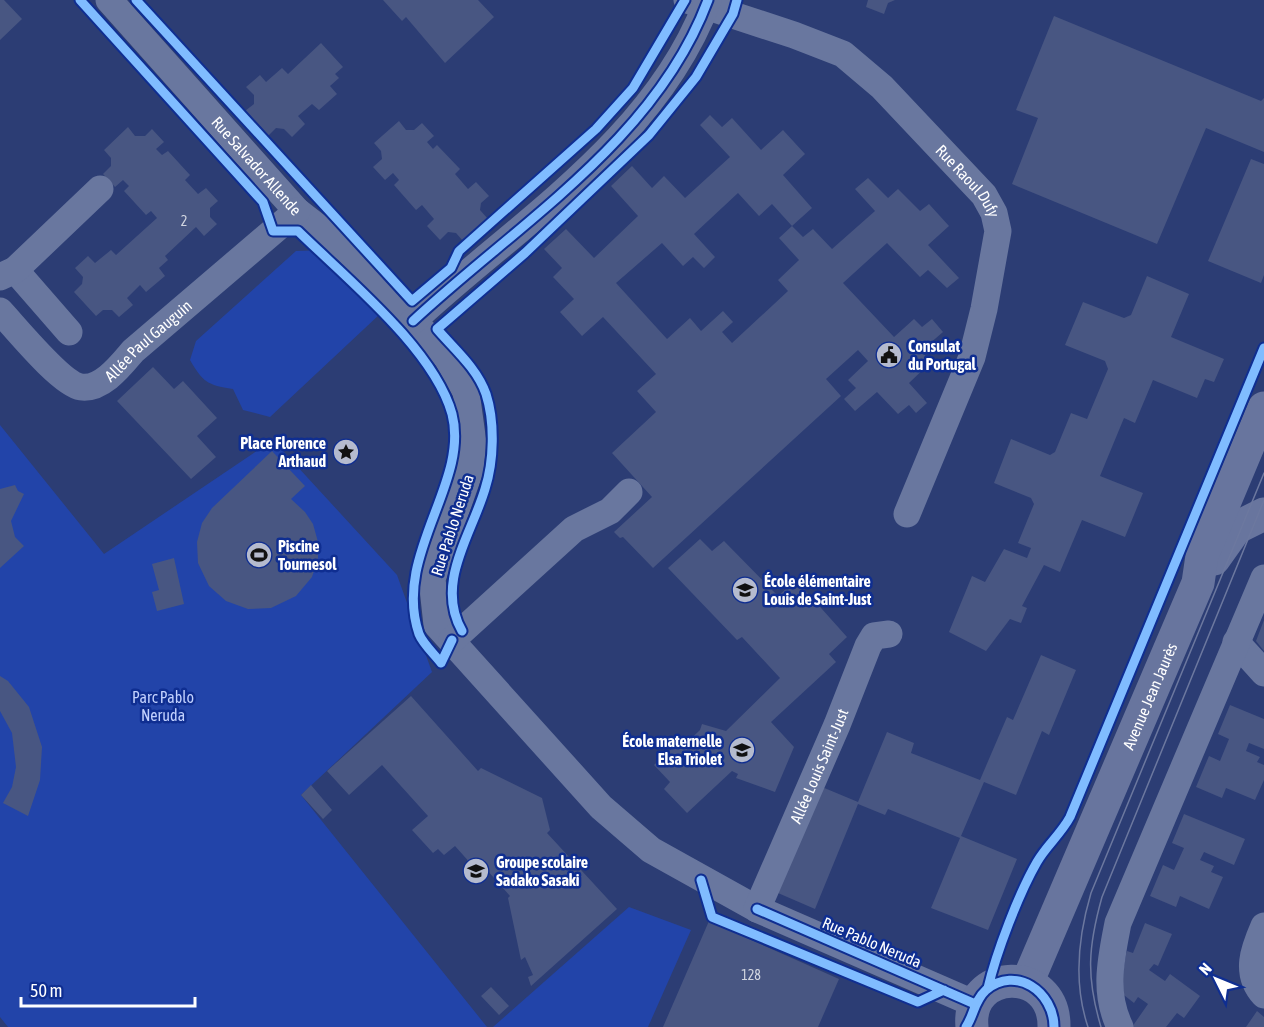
<svg xmlns="http://www.w3.org/2000/svg" width="1264" height="1027" viewBox="0 0 1264 1027" font-family="'Asap Condensed',sans-serif">
<style>
.green{fill:#2244a9}
.building{fill:#485682}
.lines{fill:none;stroke-linecap:round;stroke-linejoin:round}
.minor{stroke:#69779f;stroke-width:27}
.major{stroke:#68759e;stroke-width:33}
.tram{stroke:#6c789f;stroke-width:1.5}
.cycleway-casing{stroke:#0f2e91;stroke-width:13}
.cycleway{stroke:#80bcff;stroke-width:9}
.labels{text-anchor:middle;stroke-width:5;stroke-linejoin:round;paint-order:stroke}
.number-label{font-size:14px;fill:#d1d5e0}
.street-label{font-size:16px;fill:#fff;stroke:#0f2e91}
.poi-label{font-size:16px;font-weight:bold;fill:#fff;stroke:#0f2e91;text-anchor:start}
.park-label{font-size:16px;fill:#c2d1fe;stroke:#0f2e91}
</style>
<rect width="100%" height="100%" fill="#2c3d74"/>
<path class="green" d="M327 250 375 297 380 314 270 417 243 410 233 389C207 385 203 382 190 360L196 341 296 251Z
M0 425 104 554 273 440 397 575 432 672 301 795 487 1027H8L0 1017Z
M629 907 691 930 648 1027H493Z"/>
<path class="building" d="M0 0H4L22 19 0 40Z
M383 0H478L494 17 445 63 406 17 402 21Z
M868 0H895L888 3 884 14 866 7Z
M1054 16 1261 101 1264 98V152L1206 128 1157 244 1012 184 1038 118 1016 110Z
M321 43 343 67 335 74 339 78 330 86 337 94 319 110 312 104 298 116 305 124 292 137 284 129 276 128 268 136 245 111 254 104V95L246 87 260 75 266 82 282 68 288 74Z
M710 115 722 127 732 118 761 150 783 130 805 154 783 175 812 208 792 226 772 204 759 216 738 193 694 234 715 257 704 268 693 257 683 266 662 243 616 283 667 339 690 318 701 331 723 311 733 322 722 332 732 343 788 291 778 280 799 260 779 238 792 226 803 237 813 229 832 249 875 211 855 189 868 178 888 198 898 189 920 211 929 204 949 226 928 245 959 278 947 288 928 270 920 277 887 243 843 283 894 337 914 319 922 327 932 319 943 332 921 351 931 362 909 383 927 403 916 413 909 405 898 414 877 392 855 411 844 399 856 388 848 380 868 361 858 350 826 379 841 396 653 568 623 537 620 538 614 532 652 497 612 453 656 412 637 391 656 374 603 317 582 336 560 312 574 299 553 277 562 268 544 249 566 229 594 258 638 216 611 186 632 166 652 188 664 176 685 198 730 157 700 125Z
M399 121 406 130H414L422 123 434 136 427 142 433 149 437 145 460 169 455 174 468 189 476 182 489 196 481 203 480 210 488 219 463 241 456 233 448 232 440 240 427 226 434 219 422 205 416 210 394 185 399 180 393 173 385 180 373 167 382 159 381 151 374 143Z
M128 127 135 136H145L152 129 164 142 156 149 162 155 168 151 190 175 185 180 198 194 206 188 218 201 210 208V217L217 224 204 236 196 227 165 256 168 260 159 268 165 276 146 292 140 285 127 298 133 305 119 317 112 310H103L96 316 74 292 82 284 83 277 75 268 88 256 95 263 111 250 116 255 157 218 151 211 146 215 124 191 129 186 123 180 115 187 103 174 111 166V158L104 150Z
M1251 159 1264 164V275L1261 283 1208 261Z
M1147 276 1189 294 1171 337 1224 359 1214 382 1205 379 1197 398 1153 380 1135 423 1124 418 1100 476 1143 493 1125 537 1082 520 1060 572 1044 565 1022 606 1027 608 1021 623 1010 619 986 651 949 632 972 576 985 582 1004 549 1027 558 1031 548 1018 543 1034 504 1031 498 994 483 1011 439 1050 455 1055 452 1071 413 1087 419 1108 369 1105 361 1065 345 1083 302 1124 318 1131 315Z
M153 367 174 389 183 381 217 418 197 436 216 457 191 479 117 401Z
M272 451 305 486 291 499 305 512 313 524 318 542V558L312 577 296 596 271 608 248 609 226 601 209 586 198 563 197 542 202 523 212 508Z
M15 485 18 491 24 494 11 521 15 537 24 546 0 568V489Z
M700 539 712 551 724 541 778 596 796 580 847 637 829 654 836 662 771 722 794 747 775 792 736 778 738 774 732 771 687 813 664 789 670 782 654 765 678 743 682 747 700 730 702 724 726 731 780 678 742 637 737 640 668 568Z
M174 558 184 604 157 611 152 592 159 590 152 564Z
M1264 620V651L1256 641Z
M1041 655 1076 670 1049 735 1042 731 1016 795 984 782 961 836 1017 859 988 930 931 908 960 838 888 809 885 815 858 804 815 909 778 893 822 787 858 802 887 732 914 743 911 753 980 780 1007 717 1013 720Z
M0 676 8 681 29 707 42 747 40 780 28 816 3 803 12 787 16 767 12 733 0 711Z
M411 696 478 771 481 768 542 798 550 830 547 833 617 909 531 986 528 977 533 975 525 957 521 960 508 898 510 896 478 860 472 865 455 846 444 855 438 849 433 853 412 830 428 816 382 765 349 795 327 771Z
M1230 705 1264 719V749L1249 743 1246 751 1260 757 1257 762 1264 765V780L1255 800 1226 788 1222 798 1196 787 1209 756 1220 761 1229 739 1218 734Z
M311 785 332 810 323 819 301 795Z
M1184 814 1245 839 1234 865 1204 852 1200 860 1214 866 1211 872 1223 877 1209 909 1180 896 1176 907 1150 896 1163 865 1174 870 1184 848 1172 843Z
M709 921 839 979 818 1027H663Z
M1145 923 1172 934 1158 966 1154 964 1149 970 1165 981 1170 974 1200 996 1184 1018 1177 1013 1166 1027H1132L1148 1004 1138 997 1134 1003 1120 992 1126 954 1127 951 1133 953Z
M491 987 509 1006 499 1015 481 996Z
M1257 1011 1264 1017V1027H1246Z"/>
<g class="lines">
<g class="minor">
<path id="s1" d="M109 0 297 211 347 250 435 344 447 358 466 392 473 443 470 470 432 579 437 625 601 807 651 850 757 909 975 1004"/>
<path id="s2" d="M687 0 794 35 843 54 882 87 984 195 994 213 998 231 984 309 972 357 907 514"/>
<path d="M15 270 69 332"/>
<path d="M0 277 15 270 100 189"/>
<path id="s3" d="M0 311C15 327 61 384 81 387 102 390 121 365 133 351L297 211"/>
<path d="M413 321C517 224 656 140 708 0"/>
<path d="M452 640 574 529 610 511 629 492"/>
<path d="M1236 642 1264 673"/>
<path id="s4" d="M757 909 837 725 868 646 874 636 889 634"/>
<path d="M1264 926C1254 949 1244 973 1264 995"/>
<path d="M1120 1027C1103 992 1111 959 1118 923L1264 578"/>
</g>
<g class="major">
<path d="M1214 559 1236 528 1264 514"/>
<path id="s5" d="M1027 983 1198 583 1202 556 1264 408"/>
<path d="M972 1027C966 968 1055 964 1054 1027"/>
</g>
<path class="tram" d="M1088 1027C1073 983 1078 937 1091 893L1264 473
M1101 1027C1086 977 1088 947 1102 897L1264 500"/>
<g class="cycleway-casing">
<path id="cycleway" d="M80 0 263 202 273 231H298C346 278 434 349 452 414 470 483 392 555 419 634 423 644 435 655 441 663L452 640
M136 0 412 301 451 268 459 251 596 129 633 88 685 0
M413 321C517 224 656 140 708 0
M462 631C435 583 471 536 485 489 494 461 495 422 486 394 477 368 454 349 437 329L525 253 649 135 696 77 733 14 737 0
M701 880 712 917 918 1002 944 990
M757 909 975 1004
M988 988C996 953 1019 893 1037 862 1046 846 1061 834 1070 817L1264 348
M966 1027C974 1015 974 1001 986 990 1016 965 1054 992 1054 1027"/>
</g>
<use href="#cycleway" class="cycleway"/>
</g>
<defs>
<g id="civic-disc" transform="scale(1.35)"><circle r="9.5" fill="#b5bbce" stroke="#0f2e91"/><path d="M-.6-6.5H3V-4.5H.6V-3L4-1V1h2V6H-6V1h2V-1L-.6-3ZM-1.2 2.5V6h2.4V2.5Z" fill="#111"/></g>
<g id="sight-disc" transform="scale(1.35)"><circle r="9.5" fill="#b5bbce" stroke="#0f2e91"/><path d="M0-6L1.8-2.2L6-1.7L2.9 1.2L3.7 5.4L0 3.3L-3.7 5.4L-2.9 1.2L-6-1.7L-1.8-2.2Z" fill="#111"/></g>
<g id="stadium-disc" transform="scale(1.35)"><circle r="9.5" fill="#b5bbce" stroke="#0f2e91"/><path d="M0-5a6.5 5 0 1 0 0 10a6.5 5 0 1 0 0-10ZM-3.5-1.8h7v3.6h-7Z" fill="#111"/></g>
<g id="school-disc" transform="scale(1.35)"><circle r="9.5" fill="#b5bbce" stroke="#0f2e91"/><path d="M0-5L7-2L0 1L-7-2ZM-4 1L0 2.5L4 1V4Q0 6-4 4Z" fill="#111"/></g>
</defs>
<g fill-rule="evenodd">
<use href="#civic-disc" x="889" y="355"/>
<use href="#sight-disc" x="346" y="452"/>
<use href="#stadium-disc" x="259" y="555"/>
<use href="#school-disc" x="745" y="590"/>
<use href="#school-disc" x="742" y="750"/>
<use href="#school-disc" x="476" y="871"/>
</g>
<g class="labels">
<g class="number-label">
<text x="184" y="226">2</text>
<text x="751" y="980">128</text>
</g>
<g class="street-label">
<text dy="6" stroke="none"><textPath href="#s1" startOffset="222">Rue Salvador Allende</textPath></text>
<text dy="6" stroke="none"><textPath href="#s2" startOffset="344">Rue Raoul Dufy</textPath></text>
<text dy="6" stroke="none"><textPath href="#s3" startOffset="196">Allée Paul Gauguin</textPath></text>
<text transform="translate(452 525) rotate(-72)" y="6">Rue Pablo Neruda</text>
<text dy="6" stroke="none"><textPath href="#s5" startOffset="312">Avenue Jean Jaurès</textPath></text>
<text dy="6" stroke="none"><textPath href="#s4" startOffset="156">Allée Louis Saint-Just</textPath></text>
<text transform="translate(872 942) rotate(23)" y="6">Rue Pablo Neruda</text>
</g>
<g class="poi-label">
<text x="908" y="352">Consulat<tspan x="908" dy="18">du Portugal</tspan></text>
<text x="326" y="449" text-anchor="end">Place Florence<tspan x="326" dy="18">Arthaud</tspan></text>
<text x="278" y="552">Piscine<tspan x="278" dy="18">Tournesol</tspan></text>
<text x="764" y="587">École élémentaire<tspan x="764" dy="18">Louis de Saint-Just</tspan></text>
<text x="722" y="747" text-anchor="end">École maternelle<tspan x="722" dy="18">Elsa Triolet</tspan></text>
<text x="496" y="868">Groupe scolaire<tspan x="496" dy="18">Sadako Sasaki</tspan></text>
</g>
<g class="park-label">
<text x="163" y="703">Parc Pablo<tspan x="163" dy="18">Neruda</tspan></text>
</g>
</g>
<g transform="translate(1216 979) rotate(313)" stroke="#0f2e91" stroke-width="4.5" paint-order="stroke">
<path d="M0-4.5L10 22L0 15L-10 22Z" fill="#ffffff"/>
<text y="-9" font-size="16" font-weight="bold" text-anchor="middle" fill="#ffffff">N</text>
</g>
<path d="M21 997v9h174v-9" fill="none" stroke="#ffffff" stroke-width="3"/>
<text x="30" y="997" font-size="18" fill="#ffffff" stroke="#0f2e91" stroke-width="4.5" paint-order="stroke">50 m</text>
</svg>
